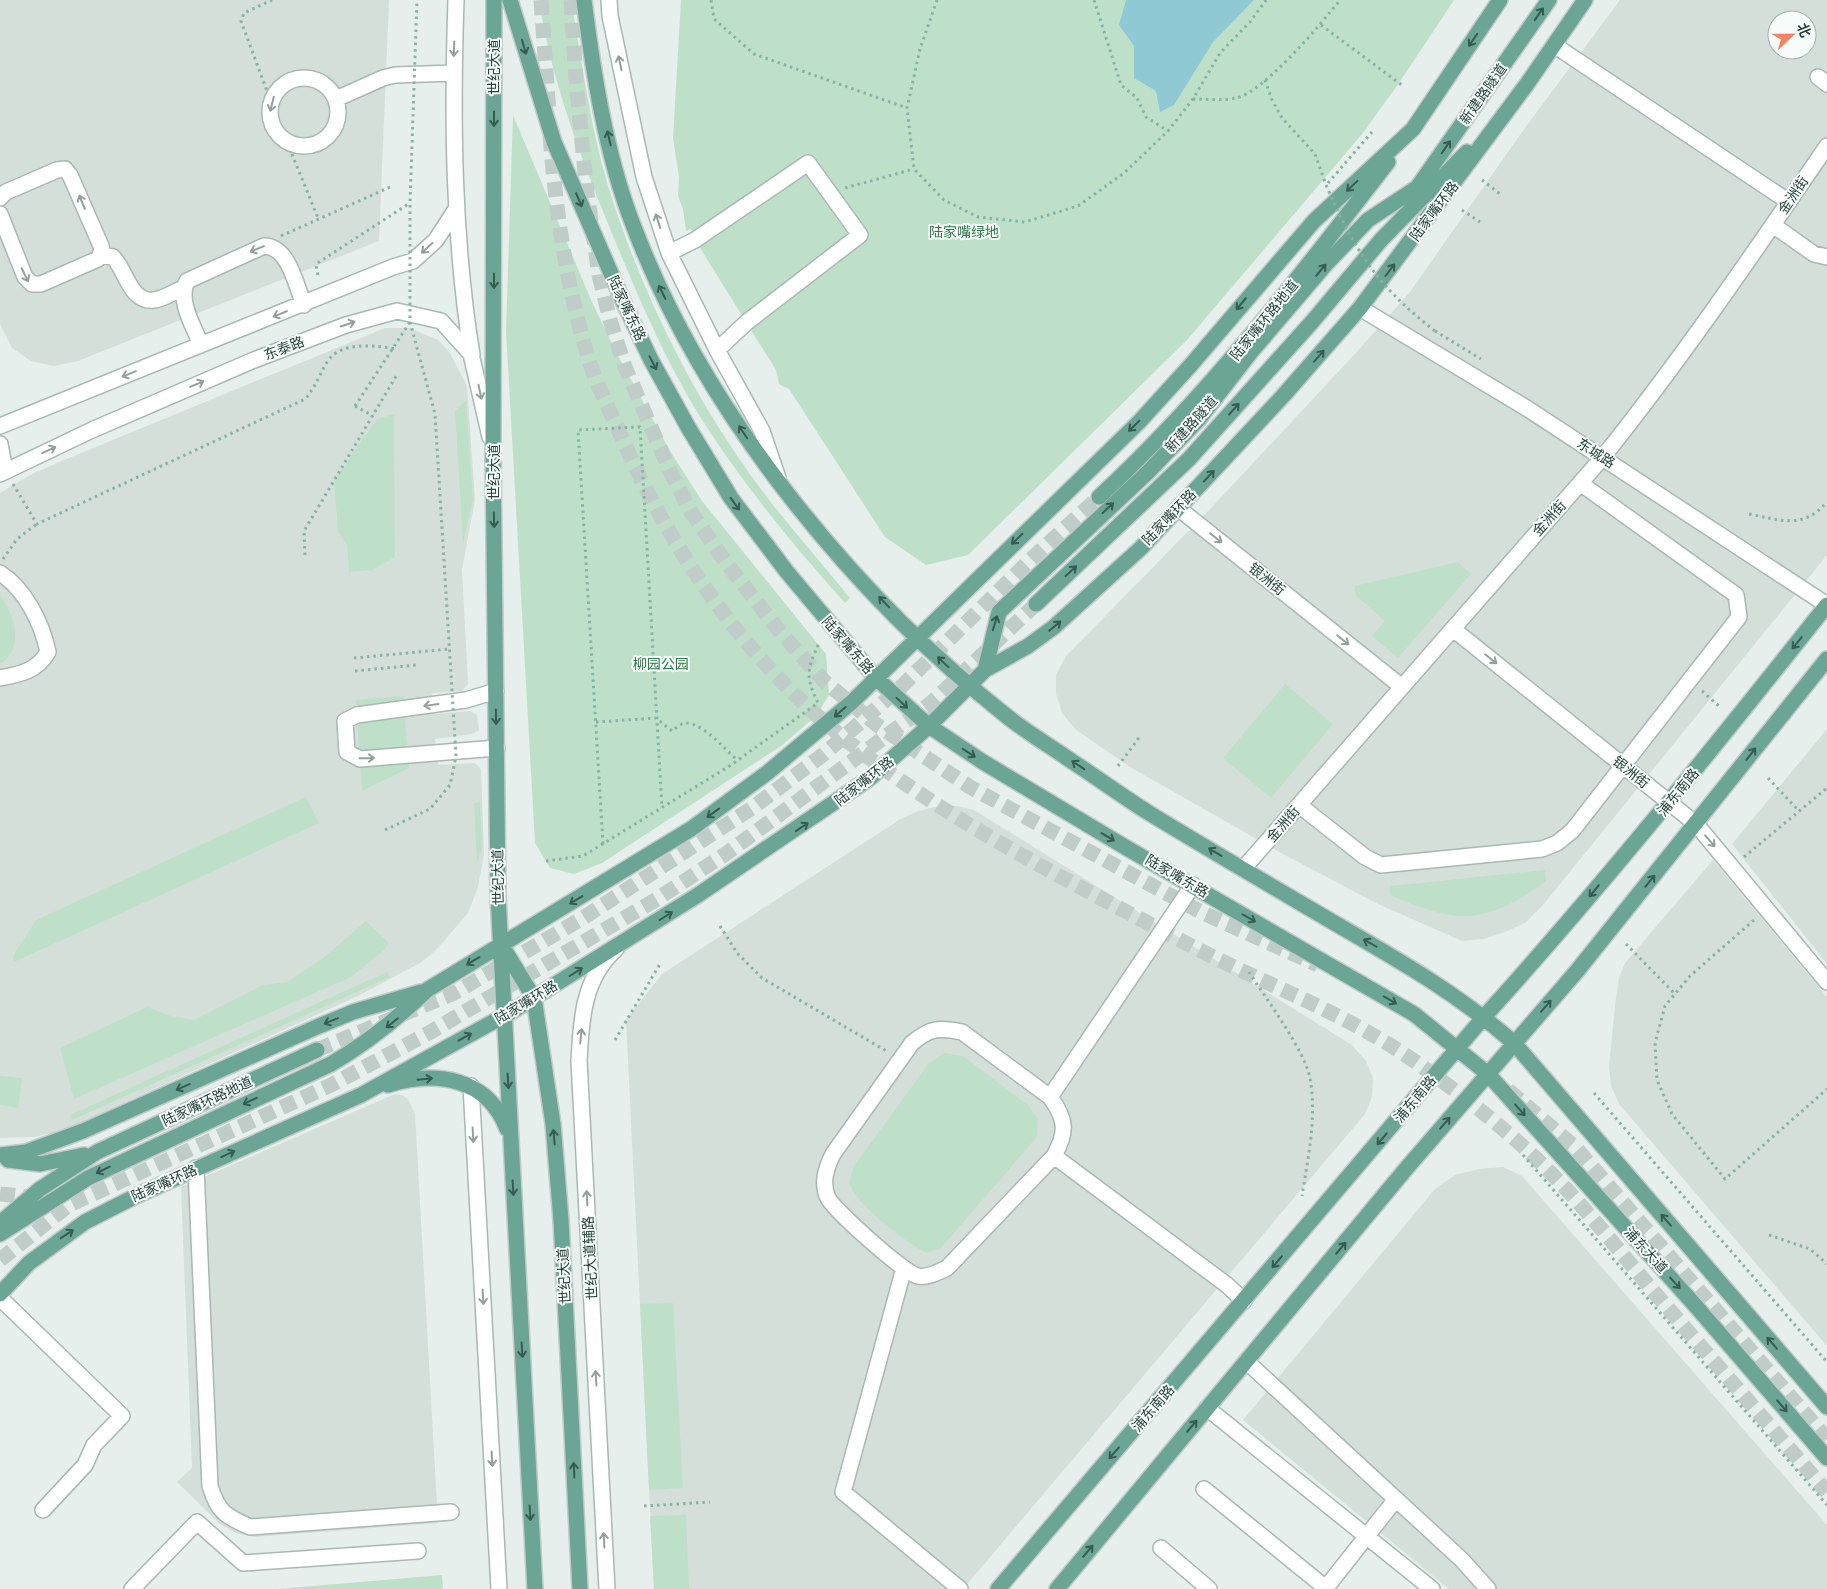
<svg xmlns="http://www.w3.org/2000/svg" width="1827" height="1589" viewBox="0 0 1827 1589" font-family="'PT Sans','Noto Sans SC',sans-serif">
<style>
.built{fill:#d4dfda;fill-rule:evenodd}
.green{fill:#bfe0c8}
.water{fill:#8ec9d4}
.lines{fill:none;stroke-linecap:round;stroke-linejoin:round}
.major-tunnel{stroke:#bfccc8;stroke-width:15;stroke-dasharray:15 8;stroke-linecap:butt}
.minor-casing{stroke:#a8b8b2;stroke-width:18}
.major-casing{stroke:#c2cac8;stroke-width:18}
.path{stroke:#86b3a5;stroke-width:3;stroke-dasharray:2.5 4;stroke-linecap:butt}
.minor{stroke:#fff;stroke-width:15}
.major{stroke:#6aa596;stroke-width:15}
.path-bridge{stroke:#86b3a5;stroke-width:3;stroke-dasharray:2.5 4;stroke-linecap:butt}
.oneway{stroke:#365b51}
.oneway2{stroke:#92a09c}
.labels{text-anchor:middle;stroke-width:4;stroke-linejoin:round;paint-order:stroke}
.street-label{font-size:14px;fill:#24423a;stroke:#f7fbf9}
.park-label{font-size:14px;fill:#2d7a4b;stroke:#f7fbf9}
</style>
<rect width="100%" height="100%" fill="#e6efeb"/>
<path class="built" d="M0 0H389L379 241 78 361 54 366 31 361 12 348 0 324Z
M1620 0H1827V555L1543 905 1525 923 1505 932 1484 939 1462 941 1378 904 1281 853 1130 767 1076 730 1062 713 1056 694V675L1066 656 1212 507 1353 356 1410 292 1522 132ZM1777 20H1807V50H1777Z
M385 328H410L438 340 450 353 467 386 475 500 462 569 468 684 462 691 432 693 434 714 470 711 477 715 479 730 472 734 435 739 438 765 475 763 481 769 484 854 478 887 468 913 437 949 420 963 358 996 64 1130 34 1137 0 1138V493L30 475 57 463Z
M1827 729V964L1732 844Z
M939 806H957L974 810 1352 1045 1366 1061 1373 1078 1372 1097 1365 1114 963 1589H654L626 1020 662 974 899 820 918 811Z
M1713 860 1827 997V1346L1619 1104 1611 1086 1609 1067 1616 997 1619 978 1625 963Z
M395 1094 402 1095 408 1099 415 1114 438 1523 255 1537 235 1533 219 1523 177 1482 192 1468 181 1187Z
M1503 1167 1522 1176 1827 1525V1589H1449L1243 1420 1435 1189 1455 1175 1479 1169Z"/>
<path class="green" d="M539 0H571C582 62 590 126 608 186 642 294 693 398 761 489 789 527 821 562 850 598L845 603C792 544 741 482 699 415 659 350 631 279 602 209 575 141 550 73 539 0Z
M681 0H1454L1399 83 1363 133 1187 340 968 555 926 565 885 537 789 389 779 384 776 370 695 240 691 229 686 231 683 209 678 196 679 177 673 138Z
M513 115 592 302 616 352 670 451 702 501 826 654 829 695 816 716 781 746 602 863 574 874 550 868 535 843 506 331Z
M466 400 473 499 463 544 455 411Z
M394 414 395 557 373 570 349 572 347 545 338 532 334 480 377 419Z
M1458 562 1471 574 1398 658 1372 636 1385 621 1356 596 1354 586Z
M0 595C14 615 26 647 0 664Z
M1285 684 1333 724 1271 798 1223 758Z
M403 696 409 768 362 791 356 700Z
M306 797 319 823 14 962 13 956 36 920Z
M480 802 482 847 477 864 474 803Z
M1545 870 1546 881C1486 925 1458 925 1390 895V886Z
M366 921 389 943 383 951 351 977 74 1099 60 1048 147 1007 171 1016 194 1020 263 985 287 982 322 959Z
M387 972 390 977 72 1120 70 1115Z
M944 1053 963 1056 1028 1105 1038 1119 1037 1137 941 1248 927 1253C909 1245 855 1204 850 1184 849 1179 853 1171 854 1166L929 1063Z
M0 1076 22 1078 18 1108 0 1105Z
M673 1303 683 1488 649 1490 640 1304Z
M686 1515 689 1589H654L650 1516Z
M442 1575 443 1589H278Z"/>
<path class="water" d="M1126 0H1254L1213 42 1174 105 1160 112 1156 91 1134 78V46L1119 25Z"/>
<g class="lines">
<path class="major-tunnel" d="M541 0 549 113
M571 0 576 81 587 193 599 275 610 320 625 367 670 471 691 512 727 564 781 633 824 681 877 725 970 787 1201 912 1318 965
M550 136C556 214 567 291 591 366 598 388 609 409 618 429 670 551 749 666 855 747 955 825 1071 882 1182 941 1262 984 1351 1014 1424 1068 1469 1100 1513 1135 1552 1174 1590 1213 1625 1258 1661 1300 1716 1364 1772 1428 1827 1492
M317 1050 454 993 583 918 752 808 824 754 902 686 1028 562 1099 497
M1508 1090 1576 1148 1827 1439
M0 1194 38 1198
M0 1260 69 1205 331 1085 427 1034 657 899 727 853 931 703 1036 604"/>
<g class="minor-casing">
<path id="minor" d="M456 0C452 119 453 238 472 355
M609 0 610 16 644 177 669 253 717 350 762 431 778 478
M1554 45 1789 202
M1818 77 1827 84
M270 112a34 34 0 1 1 68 0a34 34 0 1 1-68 0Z
M336 99 383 78 395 75 454 73
M0 198 6 192 57 170 65 169 70 175 101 246 102 251 98 259 41 284H32L25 277 0 214
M1773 225 1814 254 1827 257
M669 253 695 240 808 163 860 235 747 322 717 350
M101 255 113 257C126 270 130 303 154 300 163 299 174 292 183 288
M1360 308 1528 409 1827 605
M201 345C194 327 177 300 187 281L264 246C289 246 296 286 304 305
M0 426 393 267 413 261 436 240 456 209
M0 444 5 471
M0 474 92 430 254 360 346 325 397 311 441 321 471 354 490 437
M1178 508 1402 687
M0 573C25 589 42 623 48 652 37 671 21 674 0 678
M1453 629 1696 824 1827 982
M496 691 466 700 357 715 345 721 347 752 360 759 497 748
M1299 805 1365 857 1381 865 1542 849 1557 843 1572 831 1739 617 1736 595 1580 483
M1243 869 1603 457C1683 357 1755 251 1827 146
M471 1086 499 1589
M1050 1097 1193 885
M1054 1156 947 1268C939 1272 927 1278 918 1276 905 1274 834 1210 828 1198 821 1183 826 1168 833 1154L912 1043C930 1028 939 1027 962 1032L1050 1097C1067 1120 1067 1132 1054 1156L1227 1285 1244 1301
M196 1168 210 1486C218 1512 225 1516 250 1527L451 1512
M904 1268 843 1492 960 1589
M0 1298 122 1416 94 1445 85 1465 43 1510
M1246 1361 1462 1560 1488 1589
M1207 1408 1432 1589
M1204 1489 1327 1589
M1161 1548 1209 1589
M132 1589 197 1522 243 1563 418 1551
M607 1589 579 1061C581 1020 583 978 616 949
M1325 1589 1396 1499"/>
</g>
<g class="major-casing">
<path id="major" d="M494 0 493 453 498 896 535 1589
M510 0 554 142 623 301 651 360 688 427 731 498 787 572 876 678 929 726 983 762 1125 847 1414 1014 1488 1074 1694 1304 1827 1458
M584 0C593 72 606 154 632 222 702 410 852 594 1009 718 1028 733 1050 746 1070 760 1096 777 1122 796 1149 813 1211 851 1275 888 1338 925 1402 962 1458 994 1514 1043L1827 1407
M1412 195 1549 0
M1099 497C1208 396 1298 279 1388 162
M1036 604 1189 459 1312 322 1381 240 1467 152
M985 670 999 612 1148 472 1199 419 1251 352 1327 263 1368 220 1418 187
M502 946 534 998 553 1124 561 1220 580 1589
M388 1085C436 1070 488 1078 507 1129
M0 1155 26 1152 83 1131 319 1026 353 1012 421 992
M8 1160 40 1164 84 1155
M0 1223 40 1189 97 1152 317 1050
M0 1234 88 1178 331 1064C367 1043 397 1019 427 990L691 829 767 773 852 702 1139 422 1190 366 1314 221 1413 129 1500 0
M0 1294 29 1263 85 1222 136 1196 361 1095 511 1012 698 895 870 778 929 726 985 670 1028 646 1054 627 1141 548 1283 396 1360 308 1527 84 1585 0
M998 1589 1484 1017C1604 884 1716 745 1827 605
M1057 1589 1405 1170 1577 971 1827 659"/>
</g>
<path class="path" d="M711 0 714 19 754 54 907 108
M937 0 920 49 907 108 914 169 944 200 978 217 1025 222 1078 206 1124 173 1168 131 1193 99 1220 53 1250 22 1266 0
M1094 0 1121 85 1137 98 1146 117 1168 131
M1321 25 1403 86
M1265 80 1272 100 1282 118 1315 154 1326 185
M1193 99C1207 99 1223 101 1236 98 1263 93 1322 23 1340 0
M271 102 241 21 244 13 272 0
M287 142 318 218
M1482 180 1500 194
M1328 183 1372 132
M845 188 914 169
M1462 210 1480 222
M281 236 390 187
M318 275 316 265 319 262 410 203
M1435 331 1481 359
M355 406 373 416
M13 484 37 524 305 399C316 387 319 375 327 362 341 340 376 346 397 349
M1749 514C1780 520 1803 530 1827 502
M305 555 304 531 398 373
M3 559 17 539 37 524
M354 658 450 649
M355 671 416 665
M1702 691 1719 706
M596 722 656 718 672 731C676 728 681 723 685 723 702 722 725 749 737 760
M1118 766 1141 735
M1768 778 1799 811
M603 844 578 430 640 427 662 808
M1744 857 1827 788
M546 861 583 856 728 767 818 703C805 676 807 670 819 643
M1754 920 1690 976 1665 1006 1655 1043 1657 1080 1672 1114 1725 1179 1827 1089
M720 926 737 953 762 978 888 1052
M1626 944 1675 994
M1249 972C1265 997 1305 1051 1310 1078 1317 1118 1308 1157 1302 1196
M615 1040 660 964
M1594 1093 1827 1362
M1523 1155 1827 1505
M1769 1235 1810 1249 1827 1264
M644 1506 710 1502"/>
<use href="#minor" class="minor"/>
<use href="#major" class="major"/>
<path class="path-bridge" d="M1326 185C1355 251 1377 286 1435 331
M355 406 410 322
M385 830 430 809 450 785 456 756 435 414 410 322V203L417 0"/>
</g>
<defs><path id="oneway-shaft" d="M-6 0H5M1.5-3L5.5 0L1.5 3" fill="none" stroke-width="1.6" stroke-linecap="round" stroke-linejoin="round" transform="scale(1.25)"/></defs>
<g class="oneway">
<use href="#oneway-shaft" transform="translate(1539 14) rotate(-55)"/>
<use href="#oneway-shaft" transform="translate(1473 40) rotate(124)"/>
<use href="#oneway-shaft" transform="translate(524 47) rotate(74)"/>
<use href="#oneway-shaft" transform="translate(494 119) rotate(90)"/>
<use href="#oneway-shaft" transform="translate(609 138) rotate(-103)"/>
<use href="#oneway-shaft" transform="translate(1446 147) rotate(-55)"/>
<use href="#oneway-shaft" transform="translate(1352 186) rotate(137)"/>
<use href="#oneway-shaft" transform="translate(579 200) rotate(67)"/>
<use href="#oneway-shaft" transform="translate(1321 270) rotate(-50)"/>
<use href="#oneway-shaft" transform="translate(1390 270) rotate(-53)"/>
<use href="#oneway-shaft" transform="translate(494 281) rotate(90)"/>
<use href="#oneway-shaft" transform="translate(662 292) rotate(-116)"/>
<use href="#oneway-shaft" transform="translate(1241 304) rotate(130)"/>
<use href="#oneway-shaft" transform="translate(1319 356) rotate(-49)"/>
<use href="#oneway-shaft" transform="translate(653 363) rotate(62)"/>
<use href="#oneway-shaft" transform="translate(1234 409) rotate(-48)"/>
<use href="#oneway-shaft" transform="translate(1134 426) rotate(136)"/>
<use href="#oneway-shaft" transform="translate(743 432) rotate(-124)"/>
<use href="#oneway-shaft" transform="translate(1209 476) rotate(-47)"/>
<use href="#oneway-shaft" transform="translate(735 504) rotate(54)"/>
<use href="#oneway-shaft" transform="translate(1108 508) rotate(-43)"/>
<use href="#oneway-shaft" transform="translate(494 520) rotate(89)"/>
<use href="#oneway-shaft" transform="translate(1017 539) rotate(136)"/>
<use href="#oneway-shaft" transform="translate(1071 571) rotate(-43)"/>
<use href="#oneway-shaft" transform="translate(884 602) rotate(-134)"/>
<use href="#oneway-shaft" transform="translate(995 623) rotate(-73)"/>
<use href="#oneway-shaft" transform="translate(1055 626) rotate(-40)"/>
<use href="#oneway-shaft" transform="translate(1797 643) rotate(129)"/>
<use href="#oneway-shaft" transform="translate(943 662) rotate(-137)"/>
<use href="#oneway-shaft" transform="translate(902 703) rotate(43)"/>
<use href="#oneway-shaft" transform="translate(840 712) rotate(139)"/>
<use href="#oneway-shaft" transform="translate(496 717) rotate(89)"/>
<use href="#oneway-shaft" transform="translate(969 753) rotate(33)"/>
<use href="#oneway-shaft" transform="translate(1751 754) rotate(-52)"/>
<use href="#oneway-shaft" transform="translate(1078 765) rotate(-146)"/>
<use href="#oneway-shaft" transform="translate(713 813) rotate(144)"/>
<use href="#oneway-shaft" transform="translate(802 827) rotate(-34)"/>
<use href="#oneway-shaft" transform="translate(1108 837) rotate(31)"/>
<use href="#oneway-shaft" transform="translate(1215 852) rotate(-149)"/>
<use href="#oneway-shaft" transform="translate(1650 881) rotate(-51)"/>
<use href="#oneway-shaft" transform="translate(1594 891) rotate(130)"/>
<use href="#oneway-shaft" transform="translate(576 900) rotate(149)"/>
<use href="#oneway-shaft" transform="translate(666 916) rotate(-32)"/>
<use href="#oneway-shaft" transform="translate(1249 918) rotate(30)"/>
<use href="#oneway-shaft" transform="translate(1370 943) rotate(-150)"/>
<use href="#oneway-shaft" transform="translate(473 961) rotate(149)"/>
<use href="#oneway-shaft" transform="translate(576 972) rotate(-32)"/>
<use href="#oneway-shaft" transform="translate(1390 1000) rotate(30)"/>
<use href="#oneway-shaft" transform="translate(1546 1006) rotate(-49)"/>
<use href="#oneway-shaft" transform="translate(331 1021) rotate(158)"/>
<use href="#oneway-shaft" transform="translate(392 1023) rotate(141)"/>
<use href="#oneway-shaft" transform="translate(465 1037) rotate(-29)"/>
<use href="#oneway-shaft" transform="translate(425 1079) rotate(-5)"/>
<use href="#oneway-shaft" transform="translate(508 1081) rotate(87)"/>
<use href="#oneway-shaft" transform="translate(183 1087) rotate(156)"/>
<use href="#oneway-shaft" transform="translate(250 1101) rotate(155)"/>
<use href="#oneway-shaft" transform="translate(1520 1110) rotate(49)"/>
<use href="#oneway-shaft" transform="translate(1445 1123) rotate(-49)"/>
<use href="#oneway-shaft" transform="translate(554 1137) rotate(-95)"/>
<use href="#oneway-shaft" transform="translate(1382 1139) rotate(130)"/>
<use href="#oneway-shaft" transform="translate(228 1154) rotate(-24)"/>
<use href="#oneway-shaft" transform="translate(103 1170) rotate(154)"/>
<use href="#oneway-shaft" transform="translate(513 1188) rotate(87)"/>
<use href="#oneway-shaft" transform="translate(1666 1220) rotate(-131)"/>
<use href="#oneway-shaft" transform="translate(67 1234) rotate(-33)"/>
<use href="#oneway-shaft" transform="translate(1341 1248) rotate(-50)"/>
<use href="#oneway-shaft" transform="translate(1277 1262) rotate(130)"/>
<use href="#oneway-shaft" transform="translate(1675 1283) rotate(48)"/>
<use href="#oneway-shaft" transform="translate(1772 1343) rotate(-131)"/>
<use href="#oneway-shaft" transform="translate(522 1350) rotate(87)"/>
<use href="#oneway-shaft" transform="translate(1782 1406) rotate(49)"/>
<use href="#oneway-shaft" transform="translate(1192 1426) rotate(-50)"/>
<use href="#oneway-shaft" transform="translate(1114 1453) rotate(131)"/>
<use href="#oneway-shaft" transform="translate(574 1470) rotate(-93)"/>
<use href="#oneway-shaft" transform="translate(530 1513) rotate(87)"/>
<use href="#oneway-shaft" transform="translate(1088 1551) rotate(-50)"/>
</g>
<g class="oneway2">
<use href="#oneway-shaft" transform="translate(454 49) rotate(92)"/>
<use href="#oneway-shaft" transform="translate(620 63) rotate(-102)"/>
<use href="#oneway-shaft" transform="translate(272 104) rotate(104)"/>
<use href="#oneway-shaft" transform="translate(82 202) rotate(-113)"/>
<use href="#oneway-shaft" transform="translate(658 221) rotate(-108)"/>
<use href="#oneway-shaft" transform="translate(427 248) rotate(137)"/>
<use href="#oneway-shaft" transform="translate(257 249) rotate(157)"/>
<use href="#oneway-shaft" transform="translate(25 275) rotate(64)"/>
<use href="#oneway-shaft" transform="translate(280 314) rotate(158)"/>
<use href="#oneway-shaft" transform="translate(348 324) rotate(-19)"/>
<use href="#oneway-shaft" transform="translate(129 374) rotate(158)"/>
<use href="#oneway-shaft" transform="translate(197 384) rotate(-23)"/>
<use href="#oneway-shaft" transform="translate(480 392) rotate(78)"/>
<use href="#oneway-shaft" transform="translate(49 450) rotate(-25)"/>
<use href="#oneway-shaft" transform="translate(1216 538) rotate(39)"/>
<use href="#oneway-shaft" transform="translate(1343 640) rotate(39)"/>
<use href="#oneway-shaft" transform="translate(1491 659) rotate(39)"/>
<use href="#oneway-shaft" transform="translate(431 705) rotate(172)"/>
<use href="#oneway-shaft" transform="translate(367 758) rotate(-1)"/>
<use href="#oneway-shaft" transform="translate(1710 841) rotate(49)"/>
<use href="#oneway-shaft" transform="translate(581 1036) rotate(-84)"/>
<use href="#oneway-shaft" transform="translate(473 1135) rotate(87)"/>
<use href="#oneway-shaft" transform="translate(587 1198) rotate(-93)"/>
<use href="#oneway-shaft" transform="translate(483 1297) rotate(87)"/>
<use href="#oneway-shaft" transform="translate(596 1378) rotate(-93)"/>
<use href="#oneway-shaft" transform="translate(492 1459) rotate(87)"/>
<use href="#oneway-shaft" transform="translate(604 1540) rotate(-93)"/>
</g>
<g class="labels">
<g class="street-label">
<text transform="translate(494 67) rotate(-90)" y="5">世纪大道</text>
<text transform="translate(1483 94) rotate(-55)" y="5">新建路隧道</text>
<text transform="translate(1793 195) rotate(-56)" y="5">金洲街</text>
<text transform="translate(1434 211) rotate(-53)" y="5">陆家嘴环路</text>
<text transform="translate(627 308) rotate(65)" y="5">陆家嘴东路</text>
<text transform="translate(1264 320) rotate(-51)" y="5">陆家嘴环路地道</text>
<text transform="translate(284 348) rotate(-21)" y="5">东泰路</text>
<text transform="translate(1191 424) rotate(-48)" y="5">新建路隧道</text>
<text transform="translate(1596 453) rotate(33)" y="5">东城路</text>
<text transform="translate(494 472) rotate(-90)" y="5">世纪大道</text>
<text transform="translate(1169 517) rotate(-46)" y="5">陆家嘴环路</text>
<text transform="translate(1549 518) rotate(-48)" y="5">金洲街</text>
<text transform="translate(1267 579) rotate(39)" y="5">银洲街</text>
<text transform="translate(848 645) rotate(49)" y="5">陆家嘴东路</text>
<text transform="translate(1631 772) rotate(39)" y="5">银洲街</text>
<text transform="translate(864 781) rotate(-38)" y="5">陆家嘴环路</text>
<text transform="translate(1678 792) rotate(-51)" y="5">浦东南路</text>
<text transform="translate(1283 824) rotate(-49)" y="5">金洲街</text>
<text transform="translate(1177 876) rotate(30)" y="5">陆家嘴东路</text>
<text transform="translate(498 877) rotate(-91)" y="5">世纪大道</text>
<text transform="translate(526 1002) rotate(-31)" y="5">陆家嘴环路</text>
<text transform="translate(1415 1099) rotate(-50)" y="5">浦东南路</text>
<text transform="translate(207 1101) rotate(-25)" y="5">陆家嘴环路地道</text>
<text transform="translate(164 1183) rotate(-24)" y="5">陆家嘴环路</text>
<text transform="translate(1646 1250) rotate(48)" y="5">浦东大道</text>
<text transform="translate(590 1258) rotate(-93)" y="5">世纪大道辅路</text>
<text transform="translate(564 1276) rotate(-93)" y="5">世纪大道</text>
<text transform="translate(1153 1408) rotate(-49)" y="5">浦东南路</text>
</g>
<g class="park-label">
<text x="964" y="237">陆家嘴绿地</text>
<text x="661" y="669">柳园公园</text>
</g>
</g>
<g transform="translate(1792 35) rotate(68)"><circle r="24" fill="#f7fbf9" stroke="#a3b1ad"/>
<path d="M0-4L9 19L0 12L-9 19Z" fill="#f4845f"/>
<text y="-8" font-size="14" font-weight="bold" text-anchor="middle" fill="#24423a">北</text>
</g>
</svg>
